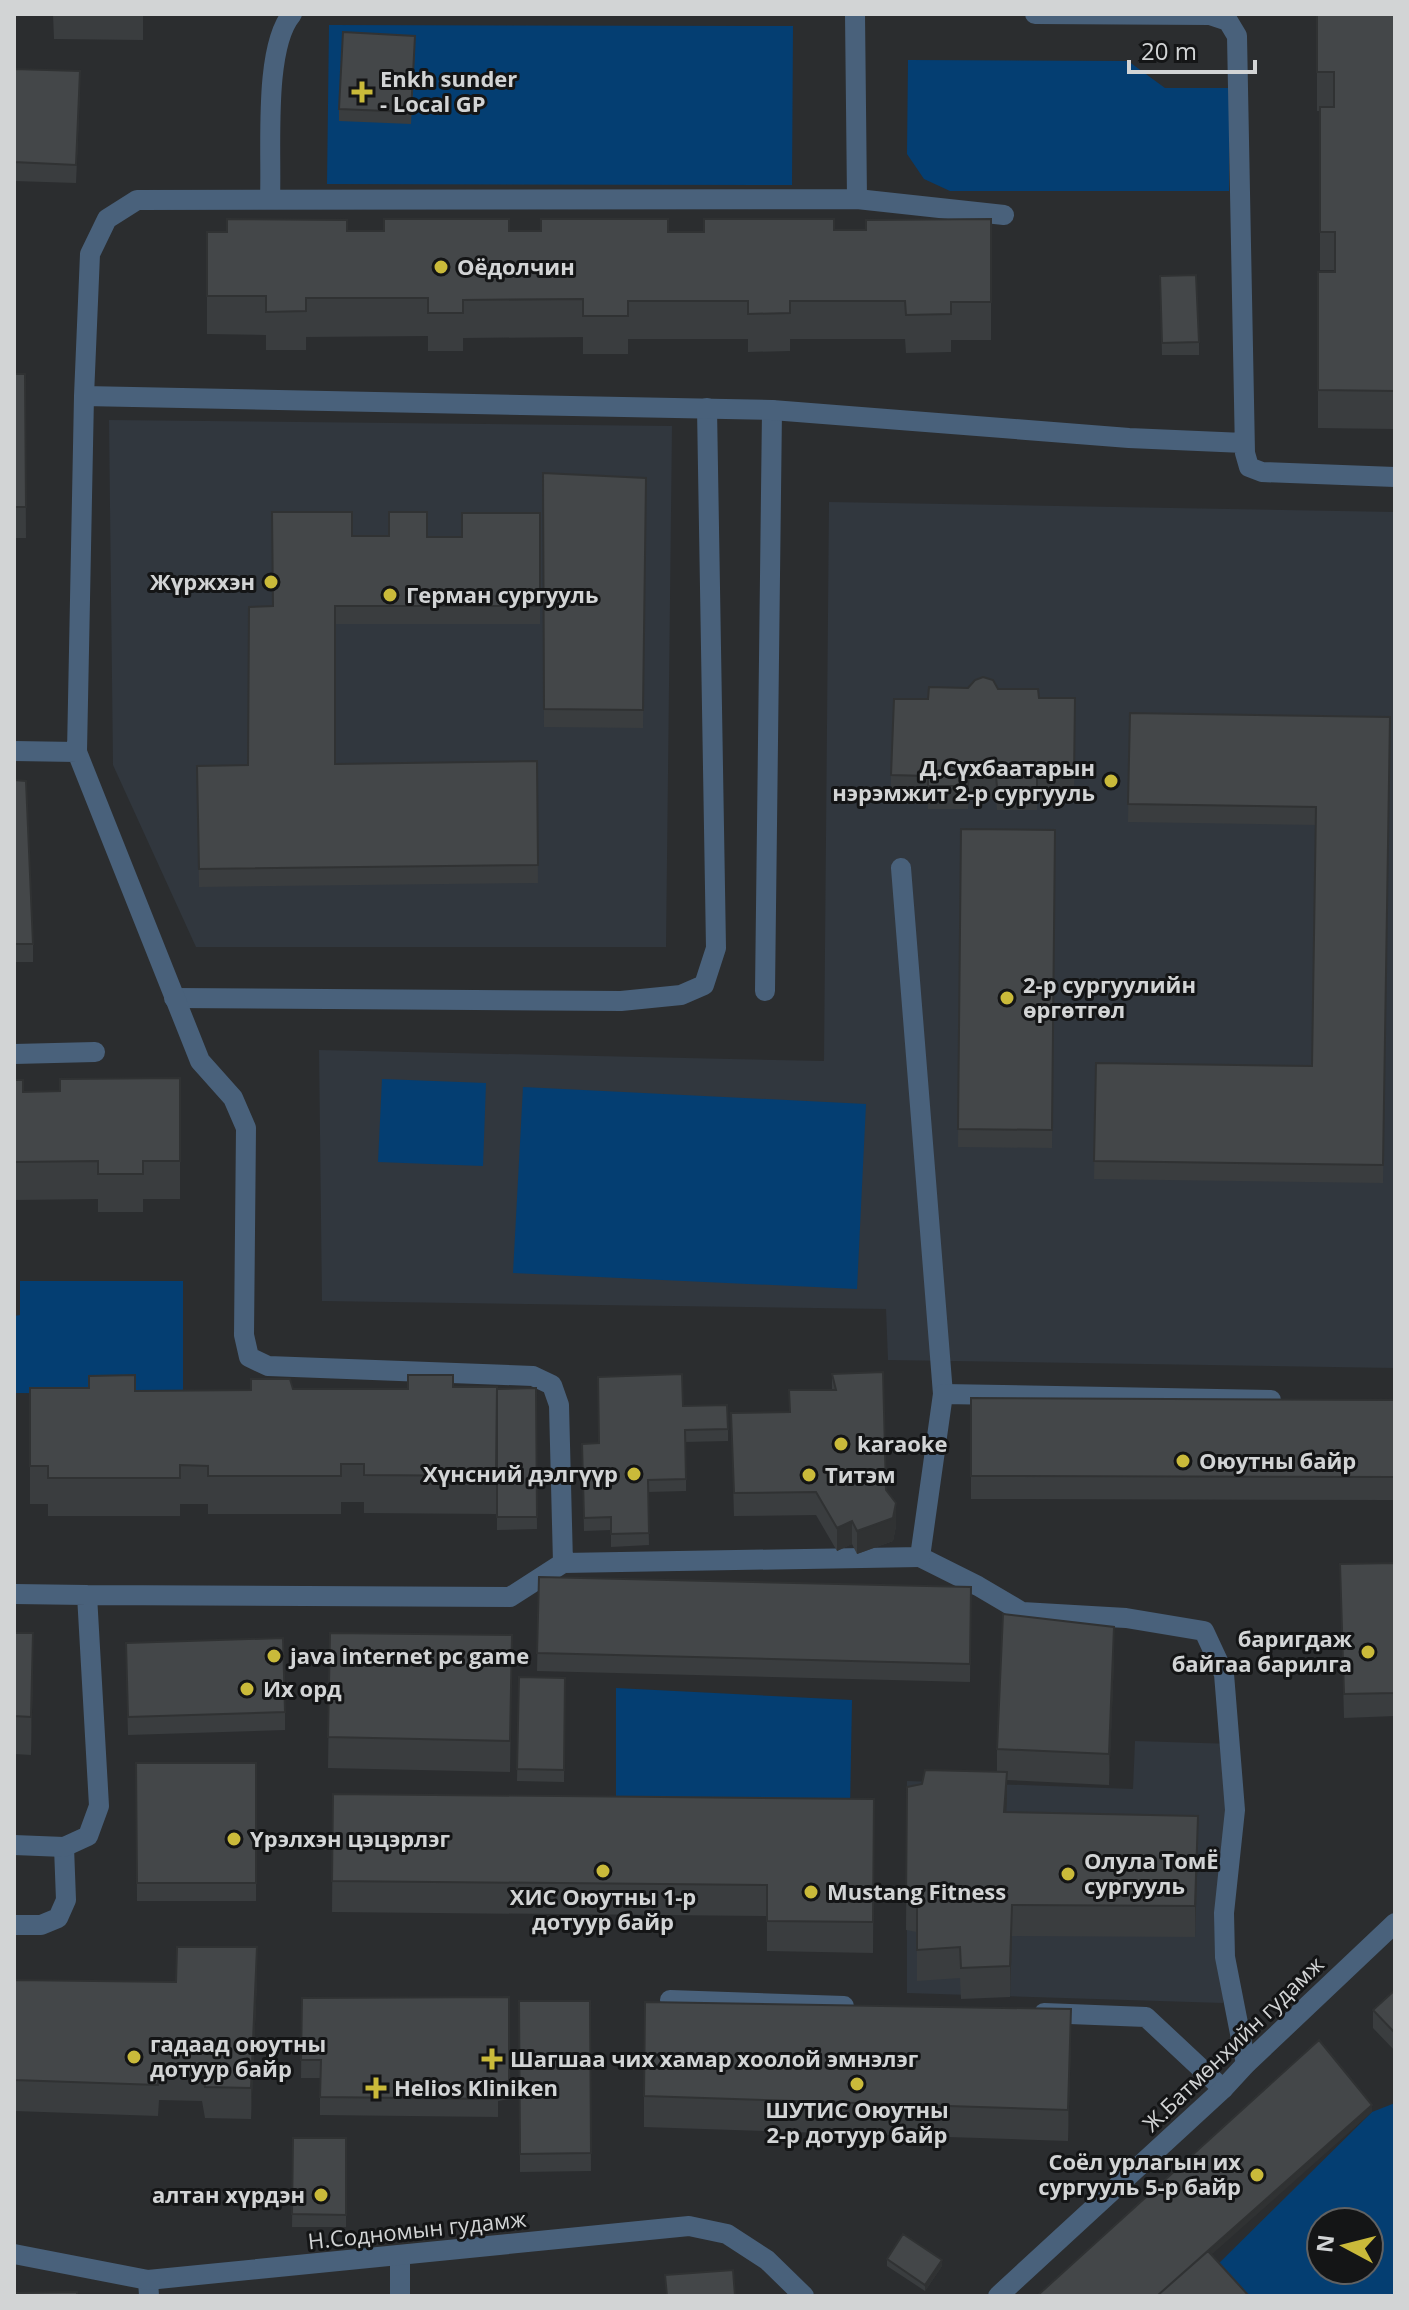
<svg xmlns="http://www.w3.org/2000/svg" width="1409" height="2310" viewBox="0 0 1409 2310" font-family="'Open Sans',sans-serif">
<style>
.built{fill:#31373e}
.green{fill:#043e72;fill-rule:evenodd}
.lines{fill:none;stroke-linecap:round;stroke-linejoin:round}
.service{stroke:#49617b;stroke-width:20}
.minor{stroke:#49617b;stroke-width:20}
.wall{fill:#3a3d3f}
.shaded-wall{fill:#303233}
.building{fill:#444749;stroke:#303233;stroke-width:2}
.poi-dot{fill:#caba3a;stroke:#141516;stroke-width:3}
.labels{text-anchor:middle;stroke-width:6;stroke-linejoin:round;paint-order:stroke}
.poi-label{font-size:22px;font-weight:bold;fill:#d2d4d5;stroke:#141516;text-anchor:start}
.street-label{font-size:22px;fill:#d2d4d5;stroke:#141516}
</style>
<rect width="100%" height="100%" fill="#2b2d2f"/>
<path class="built" d="M109 420 672 426 666 947H196L113 765Z
M829 502 1395 512V1368L888 1360 886 1309 322 1301 319 1050 824 1061Z
M1135 1741 1235 1744 1223 2003 907 1993V1781L1133 1789Z"/>
<path class="green" d="M329 25 793 26 792 185 327 184Z
M908 60 1128 61 1165 88H1229V191H950L924 179 907 154Z
M382 1079 486 1083 483 1166 378 1162Z
M523 1087 866 1104 857 1289 513 1273Z
M20 1281H183V1394L14 1393V1316L20 1315Z
M616 1688 852 1700 850 1810 616 1803Z
M1395 2103V2296H1228L1208 2274 1372 2112ZM1321 2222H1369V2270H1321Z"/>
<g class="lines">
<path class="service" d="M901 868 943 1394
M765 991 772 410
M174 998 621 1001 681 995 704 985 716 948 707 408
M920 1557 978 1586 1022 1612 1126 1618 1204 1631 1224 1674 1235 1810 1224 1913 1225 1957 1246 2064
M14 1925H41L58 1918 66 1900 64 1847
M670 2000 844 2006
M1044 2013 1146 2017 1223 2089
M148 2280 149 2296
M400 2296V2256"/>
<path class="minor" d="M855 14 857 199
M1035 14 1210 15 1228 21 1237 36 1245 453 1249 467 1262 472 1395 477
M270 198C272 152 263 48 292 14
M84 396 772 410 1129 438 1244 443
M14 751 77 752
M14 1054 95 1052
M563 1563 559 1405 552 1385 533 1376 268 1366 249 1357 244 1335 246 1128 233 1098 200 1061 77 752 84 396 90 254 107 219 137 200 857 199 1004 215
M14 1594 87 1595 99 1806 88 1836 64 1847 14 1845
M87 1595 510 1597 563 1563 920 1557 943 1394 1271 1400
M14 2254 148 2280 689 2226 727 2234 767 2260 804 2296
M998 2296 1223 2089 1246 2064 1395 1923"/>
</g>
<path class="wall" d="M53 14H143V40L54 39Z
M1317 14 1395 233V429L1318 428V272H1335V270H1320V111H1317Z
M415 48 411 124 339 121V109Z
M14 69 80 89 76 183 14 181Z
M991 219V340H951V352L906 353 905 339H790V351L748 352V339H628V354H583V337L463 338V351H428V336L306 337V350H266V335L207 334V232L347 231 668 232 866 230Z
M1160 276 1199 342V355H1162Z
M14 374H25L26 538H14Z
M543 473 646 478 643 728 544 727Z
M540 513V624H335V764L537 761 538 883 199 887 197 766 248 765 273 606 352 536 462 537Z
M998 689 1039 698H1075L1074 801H1037V810H997L996 799H969L968 809H928V799L891 798V775L928 699Z
M1130 713 1390 717 1383 1183 1094 1179 1096 1063 1312 1066 1316 825 1128 822Z
M14 780 33 944V962H14Z
M961 829 1055 830 1052 1148 958 1147Z
M180 1078V1199H143V1212H98V1199L14 1200V1080L23 1092 60 1091Z
M832 1374 886 1490 896 1526 893 1541 857 1554 852 1544 837 1551 816 1515 734 1516 731 1413 789 1412V1390H832Z
M453 1387H497L496 1514 364 1513V1502H341V1514H208V1504H180V1516H48V1504H30V1388L135 1391 408 1389Z
M536 1388 537 1529 497 1530V1389Z
M971 1398 1395 1400V1500L971 1499Z
M683 1406 728 1429V1441L686 1442V1491L648 1492 649 1545 611 1547V1530L584 1531 582 1444 599 1443Z
M1395 1563V1716L1344 1718 1340 1564Z
M539 1577 971 1587 970 1682 537 1671Z
M14 1633 33 1672 31 1755 14 1754Z
M330 1633 512 1635 510 1772 328 1768Z
M1114 1658 1109 1785 1007 1780 1006 1812 1198 1847 1195 1937 1012 1936 1010 1997 961 1999 960 1978 917 1981V1932L906 1930 907 1787 997 1771V1749Z
M126 1661 285 1712V1730L128 1735Z
M519 1677 565 1678 564 1782 517 1781Z
M136 1763H256V1901H137Z
M333 1794 874 1799 873 1953 767 1951V1916L332 1912Z
M257 1978 251 2119 205 2118 202 2101 159 2100 158 2116 14 2111V1980L176 1982Z
M1395 1990V2051L1373 2028V2010Z
M509 1997V2099L498 2101V2117L320 2115V2078H301L302 1998Z
M519 2001H590L591 2171 520 2172Z
M1071 2040 1068 2141 644 2127V2096Z
M293 2138H346V2227H292Z
M887 2259 942 2266 925 2291 887 2266Z"/>
<path class="shaded-wall" d="M896 1503V1526L893 1541 857 1554V1531Z
M852 1521V1544L837 1551V1528Z
M1114 1627V1658L1109 1785V1754Z
M33 1633V1672L31 1755V1717Z
M1007 1772V1803L1004 1843V1812Z
M1198 1816V1847L1195 1937V1906Z
M1012 1905V1936L1010 1997V1966Z
M257 1947V1978L251 2119V2088Z
M1071 2009V2040L1068 2141V2110Z
M1372 2105V2112L1165 2296H1158Z
M942 2260V2266L925 2291V2285Z"/>
<path class="building" d="M1317 14H1395V391L1318 390V272H1335V232H1320V107H1334V72H1317Z
M343 32 415 36 411 112 339 109Z
M14 69 80 71 76 165 14 162Z
M227 219 347 220V231H384V219H509V231H541V219H668V232H704V219H834V230H866V220L991 219V302H951V314L906 315 905 301H790V313L748 314V301H628V316H583V299L463 300V313H428V298H306V311L266 312V296H207V232H227Z
M1196 275 1199 342 1162 343 1160 276Z
M14 374H25L26 507H14Z
M543 473 646 478 643 710 544 709Z
M272 512H352V536H389V512H427V537H462V513H540V606H335V764L537 761 538 865 199 869 197 766 248 765 249 607 273 606Z
M983 677 993 680 998 689H1038L1039 698H1075L1074 778H1037V787H997L996 776H969L968 786H928V776L891 775 894 699H928L929 687 968 688 975 680Z
M1130 713 1390 717 1383 1165 1094 1161 1096 1063 1312 1066 1316 807 1128 804Z
M14 780 26 781 33 944H14Z
M961 829 1055 830 1052 1130 958 1129Z
M180 1078V1161H143V1174H98V1161L14 1162V1080H23V1092L60 1091V1079Z
M883 1372 886 1490 896 1503 893 1518 857 1531 852 1521 837 1528 816 1492 734 1493 731 1413 790 1412 789 1390H836L832 1374Z
M682 1374 683 1406 727 1405 728 1429 685 1430 686 1479 648 1480 649 1533 611 1534V1517L584 1518 582 1444 599 1443 598 1377Z
M135 1375V1391L251 1390V1379H290L293 1389H408V1375H453V1387H497L496 1476 364 1475V1464H341V1476H208V1466L180 1465V1478H48V1466H30V1388H89V1376Z
M536 1388 537 1517H497V1389Z
M971 1398 1395 1400V1477L971 1476Z
M1395 1563V1693L1344 1694 1340 1564Z
M539 1577 971 1587 970 1664 537 1653Z
M1003 1614 1114 1627 1109 1754 997 1749Z
M14 1633H33L31 1717 14 1716Z
M330 1633 512 1635 510 1741 328 1737Z
M283 1638 285 1712 128 1717 126 1643Z
M519 1677 565 1678 564 1770 517 1769Z
M136 1763H256V1883H137Z
M925 1770 1007 1772 1004 1812 1198 1816 1195 1906 1012 1905 1010 1966 961 1968 960 1947 917 1950V1901L906 1900 907 1787 922 1784Z
M333 1794 874 1799 873 1922 767 1921V1885L332 1881Z
M177 1947H257L251 2088 205 2087 202 2070 159 2069 158 2085 14 2080V1980L176 1982Z
M1395 1990V2033L1373 2010Z
M509 1997V2081L498 2083V2099L320 2097 321 2060H301L302 1998Z
M519 2001H590L591 2153 520 2154Z
M645 2002 1071 2009 1068 2110 644 2096Z
M1319 2040 1372 2105 1157 2296H1037Z
M293 2138H346V2215L292 2214Z
M903 2234 942 2260 925 2285 887 2259Z
M1208 2251 1249 2296H1157Z
M733 2270 735 2296H667L665 2275Z
M77 2292V2296H14V2293Z"/>
<g class="poi-dot">
<path d="M358 80h8v8h8v8h-8v8h-8v-8h-8v-8h8z"/>
<circle cx="441" cy="267" r="8"/>
<circle cx="271" cy="582" r="8"/>
<circle cx="390" cy="595" r="8"/>
<circle cx="1111" cy="781" r="8"/>
<circle cx="1007" cy="998" r="8"/>
<circle cx="841" cy="1444" r="8"/>
<circle cx="1183" cy="1461" r="8"/>
<circle cx="634" cy="1474" r="8"/>
<circle cx="809" cy="1475" r="8"/>
<circle cx="1368" cy="1652" r="8"/>
<circle cx="274" cy="1656" r="8"/>
<circle cx="247" cy="1689" r="8"/>
<circle cx="234" cy="1839" r="8"/>
<circle cx="603" cy="1871" r="8"/>
<circle cx="1068" cy="1874" r="8"/>
<circle cx="811" cy="1892" r="8"/>
<circle cx="134" cy="2057" r="8"/>
<path d="M488 2047h8v8h8v8h-8v8h-8v-8h-8v-8h8z"/>
<circle cx="857" cy="2084" r="8"/>
<path d="M372 2076h8v8h8v8h-8v8h-8v-8h-8v-8h8z"/>
<circle cx="1257" cy="2175" r="8"/>
<circle cx="321" cy="2195" r="8"/>
</g>
<g class="labels">
<g class="poi-label">
<text x="380" y="87">Enkh sunder<tspan x="380" dy="25">- Local GP</tspan></text>
<text x="457" y="275">Oёдолчин</text>
<text x="255" y="590" text-anchor="end">Жүржхэн</text>
<text x="406" y="603">Герман сургууль</text>
<text x="1095" y="776" text-anchor="end">Д.Сүхбаатарын<tspan x="1095" dy="25">нэрэмжит 2-р сургууль</tspan></text>
<text x="1023" y="993">2-р сургуулийн<tspan x="1023" dy="25">өргөтгөл</tspan></text>
<text x="857" y="1452">karaoke</text>
<text x="1199" y="1469">Оюутны байр</text>
<text x="618" y="1482" text-anchor="end">Хүнсний дэлгүүр</text>
<text x="825" y="1483">Титэм</text>
<text x="1352" y="1647" text-anchor="end">баригдаж<tspan x="1352" dy="25">байгаа барилга</tspan></text>
<text x="290" y="1664">java internet pc game</text>
<text x="263" y="1697">Их орд</text>
<text x="250" y="1847">Үрэлхэн цэцэрлэг</text>
<text x="1084" y="1869">Олула ТомЁ<tspan x="1084" dy="25">сургууль</tspan></text>
<text x="827" y="1900">Mustang Fitness</text>
<text x="603" y="1905" text-anchor="middle">ХИС Оюутны 1-р<tspan x="603" dy="25">дотуур байр</tspan></text>
<text x="150" y="2052">гадаад оюутны<tspan x="150" dy="25">дотуур байр</tspan></text>
<text x="510" y="2067">Шагшаа чих хамар хоолой эмнэлэг</text>
<text x="394" y="2096">Helios Kliniken</text>
<text x="857" y="2118" text-anchor="middle">ШУТИС Оюутны<tspan x="857" dy="25">2-р дотуур байр</tspan></text>
<text x="1241" y="2170" text-anchor="end">Соёл урлагын их<tspan x="1241" dy="25">сургууль 5-р байр</tspan></text>
<text x="305" y="2203" text-anchor="end">алтан хүрдэн</text>
</g>
<g class="street-label">
<text transform="translate(1233 2044) rotate(-44)" y="8">Ж.Батмөнхийн гудамж</text>
<text transform="translate(417 2230) rotate(-6)" y="8">Н.Содномын гудамж</text>
</g>
</g>
<rect width="1409" height="2310" fill="none" stroke="#d2d4d5" stroke-width="32"/>
<g transform="translate(1345 2246) rotate(277)"><circle r="38" fill="#141516" stroke="#606162" stroke-width="2"/>
<path d="M0-6L14 30L0 20L-14 30Z" fill="#caba3a"/>
<text y="-12" font-size="22" font-weight="bold" text-anchor="middle" fill="#d2d4d5">N</text>
</g>
<path d="M1129 60v12h126v-12" fill="none" stroke="#d2d4d5" stroke-width="4"/>
<text x="1141" y="60" font-size="24" fill="#d2d4d5" stroke="#141516" stroke-width="6" paint-order="stroke">20 m</text>
</svg>
